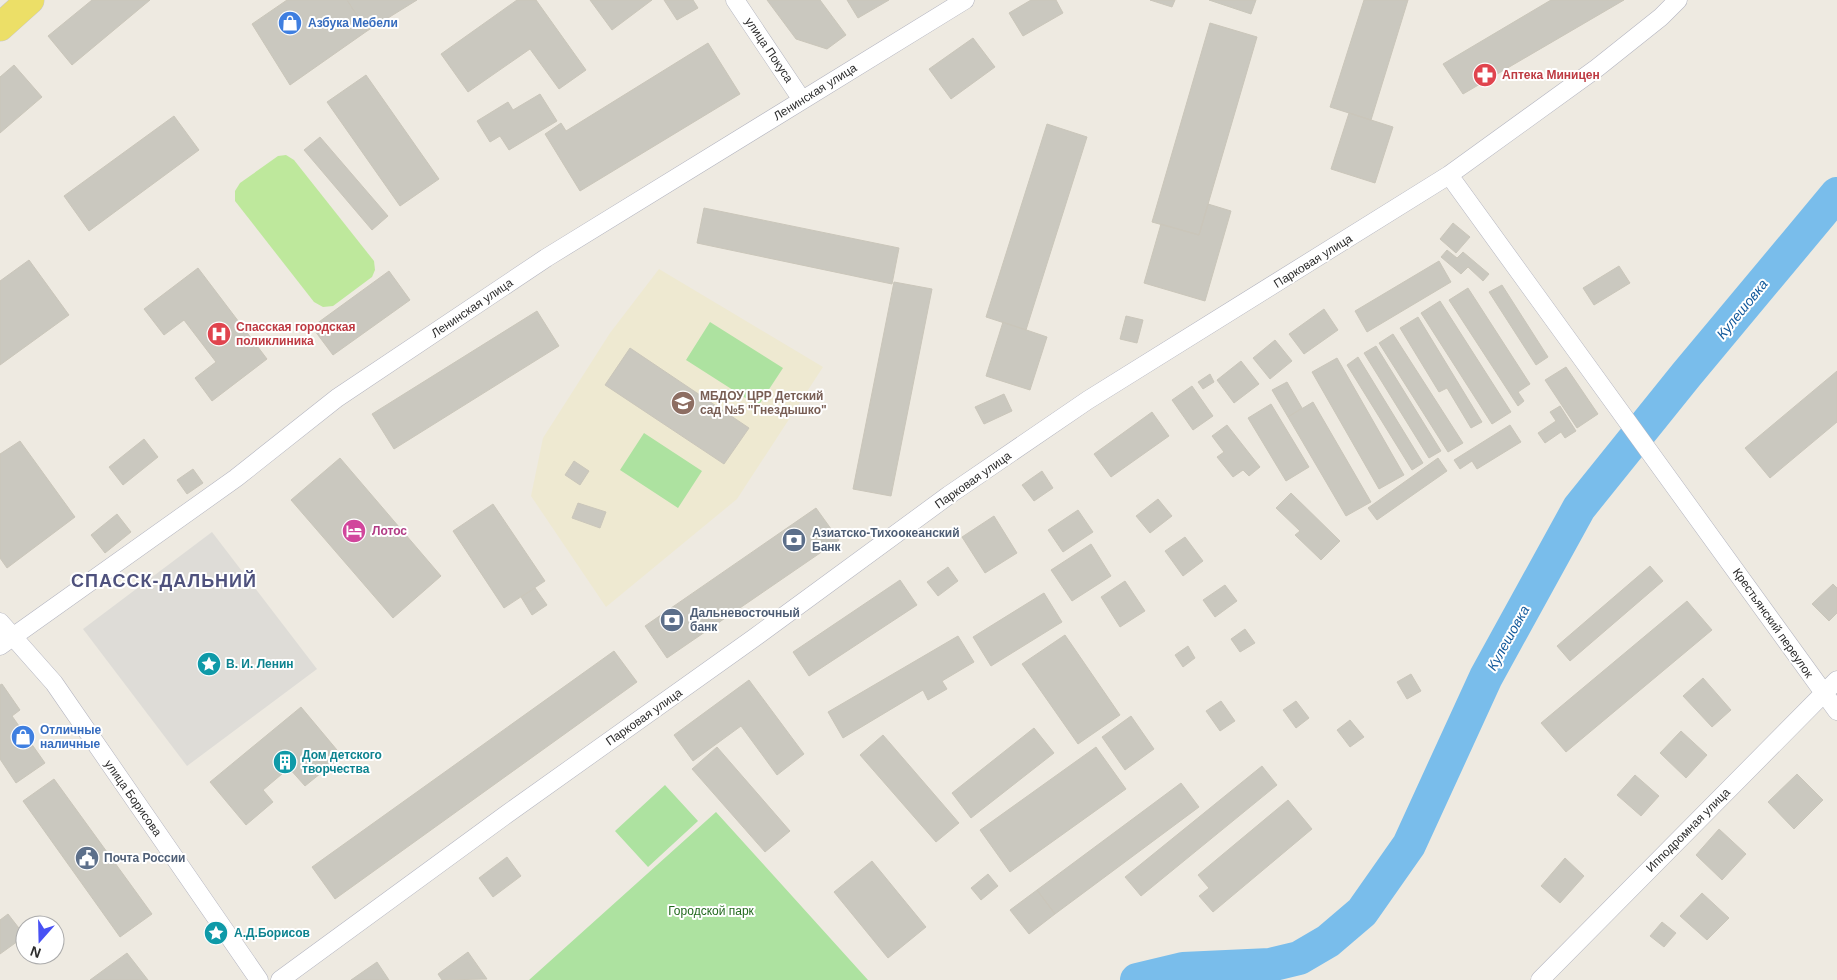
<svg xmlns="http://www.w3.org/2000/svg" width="1837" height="980" viewBox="0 0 1837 980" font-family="Arial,sans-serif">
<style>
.education{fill:#eee9d1}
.green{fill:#ade2a0}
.pitch{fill:#bee89c}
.plaza{fill:#dedcd7}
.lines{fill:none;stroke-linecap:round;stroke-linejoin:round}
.river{stroke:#79bdeb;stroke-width:34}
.building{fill:#cac8bf;stroke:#cac6ba}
.street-casing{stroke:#b4b5c0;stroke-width:19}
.primary-casing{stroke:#c8c8c8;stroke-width:29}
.street{stroke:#fff;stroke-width:18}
.primary{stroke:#ecdf67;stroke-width:28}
.labels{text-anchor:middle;stroke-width:4;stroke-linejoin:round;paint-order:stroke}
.shop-label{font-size:12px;font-weight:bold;fill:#366cbe;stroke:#fff;text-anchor:start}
.street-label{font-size:12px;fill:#2d2d2d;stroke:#fff}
.health-label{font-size:12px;font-weight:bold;fill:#be3a42;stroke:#fff;text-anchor:start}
.education-label{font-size:12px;font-weight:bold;fill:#785e54;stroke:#fff;text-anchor:start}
.hotel-label{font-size:12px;font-weight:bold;fill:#b23c85;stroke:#fff;text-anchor:start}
.service-label{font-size:12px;font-weight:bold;fill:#4e5e75;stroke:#fff;text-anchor:start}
.culture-label{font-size:12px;font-weight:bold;fill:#0d838f;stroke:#fff;text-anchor:start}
.park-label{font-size:12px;fill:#236a1e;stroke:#fff}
.water-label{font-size:14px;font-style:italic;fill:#135a9c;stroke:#fff}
.district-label{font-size:18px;font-weight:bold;letter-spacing:1px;fill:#4e517d;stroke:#fff}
</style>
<rect width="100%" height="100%" fill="#eeeae1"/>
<path class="education" d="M659 269 823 367 737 499 606 607 531 496 543 438 610 333Z"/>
<path class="green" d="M710 322 783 368 758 406 686 360Z
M644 433 702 471 678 508 620 470Z
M665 785 698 821 648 867 615 831Z
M716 812 868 980H529Z"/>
<path class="pitch" d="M286 155 294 160 374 261 375 270 372 277 333 306 323 307 314 302 235 201V191L240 183 278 156Z"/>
<path class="plaza" d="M212 532 317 669 187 766 83 629Z"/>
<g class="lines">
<path class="river" d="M1137 980 1183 969 1270 965 1299 958 1328 941 1362 912 1409 845 1486 677 1579 508 1686 375 1837 194"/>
</g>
<path class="building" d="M92 0H150L72 65 48 36Z
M287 0H347L367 31 290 85 252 24Z
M347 0H417L367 31Z
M517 0H536L586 70 559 89 530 49 468 92 441 54Z
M590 0H652L612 30Z
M664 0H693L698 8 677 20Z
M767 0H820L846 35 827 49 796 39Z
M847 0H889L858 18Z
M1031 0H1056L1063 13 1023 36 1009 13Z
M1150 0H1175L1172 7Z
M1209 0H1256L1251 14Z
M1364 0H1408L1371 120 1330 107Z
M1551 0H1624L1463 94 1443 64Z
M1210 23 1257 37 1199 235 1152 222Z
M973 38 995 67 951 99 929 69Z
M708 43 740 94 580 191 545 134 561 123 566 131Z
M14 65 42 97 0 133V77Z
M366 75 439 179 400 206 327 102Z
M540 94 557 121 509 150 500 136 490 142 477 121 508 102 513 110Z
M1349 113 1393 127 1375 183 1331 169Z
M174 116 199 150 89 231 64 196Z
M1047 124 1087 137 1026 330 986 317Z
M320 137 388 216 372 230 304 150Z
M1208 204 1231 211 1205 301 1144 283 1161 224 1199 235Z
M704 208 899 248 892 284 697 243Z
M1453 223 1470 237 1456 253 1440 239Z
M1447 250 1457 258 1463 252 1489 274 1483 281 1468 267 1461 274 1441 257Z
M29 260 69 315 0 365V281Z
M1439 261 1451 282 1367 332 1355 311Z
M1619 266 1630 283 1594 305 1583 288Z
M198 268 267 359 212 401 195 378 216 362 184 320 164 335 144 309Z
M389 271 410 300 333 355 312 327Z
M894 282 932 289 891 496 853 489Z
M1502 285 1548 357 1536 365 1489 292Z
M1468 288 1530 384 1518 392 1524 401 1518 406 1449 300Z
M1440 301 1511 412 1492 424 1421 313Z
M1324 309 1338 330 1304 354 1289 334Z
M537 311 559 346 394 449 372 414Z
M1126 316 1143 320 1137 343 1120 339Z
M1418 317 1482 422 1471 428 1447 388 1439 392 1400 328Z
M1003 322 1047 337 1030 390 986 376Z
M1393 334 1463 443 1448 452 1379 343Z
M1275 340 1292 361 1270 379 1253 358Z
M1376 346 1441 451 1429 458 1364 353Z
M630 348 749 428 724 464 605 385Z
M1358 357 1423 463 1412 470 1347 365Z
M1337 358 1404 475 1379 489 1312 372Z
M1241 361 1259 384 1234 403 1217 380Z
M1566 367 1598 414 1577 428 1545 380Z
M1837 371V422L1770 478 1745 448Z
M1210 374 1214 382 1203 389 1198 382Z
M1287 382 1302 408 1288 417 1272 390Z
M1192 386 1213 416 1193 430 1172 400Z
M1004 394 1012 411 984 424 975 407Z
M1313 402 1371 502 1346 516 1288 417Z
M1271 404 1309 467 1286 481 1248 418Z
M1560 406 1576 431 1565 438 1561 432 1545 443 1538 433 1556 421 1550 412Z
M1152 412 1169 436 1111 477 1094 454Z
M1227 425 1260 467 1249 476 1243 470 1233 477 1217 457 1224 452 1212 436Z
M1510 425 1521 442 1477 469 1472 461 1460 469 1454 460Z
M144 439 158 457 123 485 109 467Z
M20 441 75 517 7 568 0 558V454Z
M340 458 441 576 393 618 291 500Z
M1438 458 1447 471 1377 520 1368 508Z
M574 461 589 471 580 485 565 475Z
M193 469 203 483 187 494 177 480Z
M1042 471 1053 488 1034 501 1022 485Z
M1291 493 1340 541 1321 560 1295 535 1300 531 1276 508Z
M1158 499 1172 516 1150 533 1136 516Z
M578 503 606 512 600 528 572 518Z
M493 504 545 581 504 608 453 531Z
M816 508 839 540 667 658 645 626Z
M1078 510 1093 532 1063 552 1048 530Z
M117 514 131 532 105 553 91 535Z
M994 516 1017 553 985 573 962 537Z
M1185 537 1203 561 1183 576 1165 551Z
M1091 544 1111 576 1072 601 1051 570Z
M1650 566 1663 581 1570 661 1557 646Z
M948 567 958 581 938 596 927 582Z
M900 580 917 605 809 676 793 652Z
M1125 581 1145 611 1120 627 1101 597Z
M1833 584 1837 588V613L1829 621 1812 604Z
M1225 585 1237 601 1215 617 1203 600Z
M535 588 547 605 532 615 521 597Z
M1044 593 1062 622 991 666 973 637Z
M1687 601 1712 630 1566 752 1541 723Z
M1245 629 1255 643 1240 652 1231 639Z
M1065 635 1120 715 1078 744 1022 664Z
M958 636 974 662 942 681 947 689 928 700 923 690 843 738 828 712Z
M1188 646 1195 658 1183 667 1175 655Z
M614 651 637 682 335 899 312 867Z
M1411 674 1421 691 1407 699 1397 682Z
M1703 678 1731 710 1712 727 1683 696Z
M749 680 804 754 777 775 741 726 693 761 674 735Z
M2 684 20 710 12 716 45 763 16 783 0 759V685Z
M1221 701 1235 721 1220 731 1206 711Z
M1296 701 1309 718 1296 728 1283 710Z
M301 707 342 756 305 786 289 768 263 790 273 802 246 825 210 782Z
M1131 716 1154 749 1125 770 1102 737Z
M1350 720 1364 737 1350 747 1337 730Z
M1034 728 1054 753 971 818 952 793Z
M1681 731 1707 755 1686 778 1660 753Z
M883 735 959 823 936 842 860 755Z
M717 747 790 831 765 852 692 769Z
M1096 747 1126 789 1010 872 980 830Z
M1262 766 1277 785 1141 896 1125 877Z
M1797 774 1823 800 1794 829 1768 802Z
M1635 775 1659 796 1641 816 1617 795Z
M54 779 152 914 120 937 23 801Z
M1181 783 1199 807 1055 914 1037 890Z
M1288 800 1312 829 1213 912 1199 896 1209 888 1198 875Z
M1719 829 1746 854 1722 880 1696 855Z
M507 857 521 876 493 897 479 878Z
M1565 858 1584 876 1560 903 1541 886Z
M872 861 926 927 888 958 834 892Z
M988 874 998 886 981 900 971 888Z
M1037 890 1055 914 1029 934 1010 910Z
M1702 893 1729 918 1707 940 1680 916Z
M8 914 25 936 0 954V920Z
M1662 922 1676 933 1664 947 1650 936Z
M468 952 487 979 442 980 438 974Z
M127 953 148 980H90Z
M377 962 389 980H351Z"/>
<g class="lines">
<g class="street-casing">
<path id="street" d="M735 0 802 100
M1449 175 1837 711
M0 622 54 683 259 980
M0 646 236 478 337 398 546 258 965 0
M280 980 507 814 754 638 949 495 1088 400 1449 175 1597 68 1661 17 1678 0
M1540 980 1837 680"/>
</g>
<g class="primary-casing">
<path id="primary" d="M0 27 30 0"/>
</g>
<use href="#street" class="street"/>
<use href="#primary" class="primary"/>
</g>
<defs>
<g id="shop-disc" transform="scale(1.25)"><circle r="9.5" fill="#3f7fe0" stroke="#fff"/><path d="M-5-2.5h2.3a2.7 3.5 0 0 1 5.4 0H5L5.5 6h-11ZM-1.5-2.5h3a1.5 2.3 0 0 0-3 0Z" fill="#fff"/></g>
<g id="pharmacy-disc" transform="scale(1.25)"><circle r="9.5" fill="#e0444e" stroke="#fff"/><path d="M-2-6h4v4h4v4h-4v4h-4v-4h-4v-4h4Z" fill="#fff"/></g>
<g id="hospital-disc" transform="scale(1.25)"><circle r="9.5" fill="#e0444e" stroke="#fff"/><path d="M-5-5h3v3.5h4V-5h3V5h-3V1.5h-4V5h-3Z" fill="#fff"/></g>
<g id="school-disc" transform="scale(1.25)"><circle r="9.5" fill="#8d6e63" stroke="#fff"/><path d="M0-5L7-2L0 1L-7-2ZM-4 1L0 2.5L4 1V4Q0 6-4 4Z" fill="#fff"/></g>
<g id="hotel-disc" transform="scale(1.25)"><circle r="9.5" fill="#d1479c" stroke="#fff"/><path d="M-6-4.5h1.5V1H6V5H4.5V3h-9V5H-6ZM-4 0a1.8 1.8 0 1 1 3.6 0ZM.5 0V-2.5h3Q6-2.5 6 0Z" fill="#fff"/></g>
<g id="bank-disc" transform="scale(1.25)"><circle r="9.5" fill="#5c6f8a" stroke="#fff"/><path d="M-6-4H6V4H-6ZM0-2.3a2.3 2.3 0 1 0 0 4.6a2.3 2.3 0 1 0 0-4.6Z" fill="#fff"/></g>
<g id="sight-disc" transform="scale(1.25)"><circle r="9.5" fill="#0f9aa8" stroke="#fff"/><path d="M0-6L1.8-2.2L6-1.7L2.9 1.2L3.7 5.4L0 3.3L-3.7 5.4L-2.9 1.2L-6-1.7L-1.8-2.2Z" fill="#fff"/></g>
<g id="building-disc" transform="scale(1.25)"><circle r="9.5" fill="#0f9aa8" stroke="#fff"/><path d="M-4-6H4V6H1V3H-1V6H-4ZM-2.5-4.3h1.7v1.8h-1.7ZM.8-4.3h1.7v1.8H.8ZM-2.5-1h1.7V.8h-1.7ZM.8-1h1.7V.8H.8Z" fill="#fff"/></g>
<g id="civic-disc" transform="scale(1.25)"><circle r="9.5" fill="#5c6f8a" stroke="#fff"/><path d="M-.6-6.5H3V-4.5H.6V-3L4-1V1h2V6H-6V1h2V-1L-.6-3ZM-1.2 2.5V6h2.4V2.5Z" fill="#fff"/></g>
</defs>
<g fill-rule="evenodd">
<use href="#shop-disc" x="290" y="23"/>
<use href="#pharmacy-disc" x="1485" y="75"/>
<use href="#hospital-disc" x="219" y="334"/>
<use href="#school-disc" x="683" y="403"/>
<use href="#hotel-disc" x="354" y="531"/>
<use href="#bank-disc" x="794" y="540"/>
<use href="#bank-disc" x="672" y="620"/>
<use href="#sight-disc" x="209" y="664"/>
<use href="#shop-disc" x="23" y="737"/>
<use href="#building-disc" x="285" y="762"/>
<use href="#civic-disc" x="87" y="858"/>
<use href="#sight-disc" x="216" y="933"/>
</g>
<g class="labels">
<g class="shop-label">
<text x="308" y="27">Азбука Мебели</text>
<text x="40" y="734">Отличные<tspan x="40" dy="14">наличные</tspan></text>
</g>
<g class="street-label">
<text transform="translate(769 50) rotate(56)" y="4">улица Покуса</text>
<text transform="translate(815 92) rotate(-32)" y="4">Ленинская улица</text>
<text transform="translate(1313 261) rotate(-32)" y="4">Парковая улица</text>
<text transform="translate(472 308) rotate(-34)" y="4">Ленинская улица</text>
<text transform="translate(973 480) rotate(-35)" y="4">Парковая улица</text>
<text transform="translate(1773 623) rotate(55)" y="4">Крестьянский переулок</text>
<text transform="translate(644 717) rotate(-35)" y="4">Парковая улица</text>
<text transform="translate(133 798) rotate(55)" y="4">улица Борисова</text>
<text transform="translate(1688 830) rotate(-45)" y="4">Ипподромная улица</text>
</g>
<g class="health-label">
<text x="1502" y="79">Аптека Миницен</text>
<text x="236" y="331">Спасская городская<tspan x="236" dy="14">поликлиника</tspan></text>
</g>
<g class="education-label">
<text x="700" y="400">МБДОУ ЦРР Детский<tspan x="700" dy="14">сад №5 "Гнездышко"</tspan></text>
</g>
<g class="hotel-label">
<text x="372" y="535">Лотос</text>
</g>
<g class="service-label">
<text x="812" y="537">Азиатско-Тихоокеанский<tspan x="812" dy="14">Банк</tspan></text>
<text x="690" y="617">Дальневосточный<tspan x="690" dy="14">банк</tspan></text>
<text x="104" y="862">Почта России</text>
</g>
<g class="culture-label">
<text x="226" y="668">В. И. Ленин</text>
<text x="302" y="759">Дом детского<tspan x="302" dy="14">творчества</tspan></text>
<text x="234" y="937">А.Д.Борисов</text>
</g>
<g class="park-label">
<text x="711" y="915">Городской парк</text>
</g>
<g class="water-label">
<text transform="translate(1742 309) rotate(-51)" y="5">Кулешовка</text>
<text transform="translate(1508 638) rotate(-61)" y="5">Кулешовка</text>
</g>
<g class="district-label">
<text x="164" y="587">СПАССК-ДАЛЬНИЙ</text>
</g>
</g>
<g transform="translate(40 940) rotate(200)"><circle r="24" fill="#ffffff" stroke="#ababab"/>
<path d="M0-4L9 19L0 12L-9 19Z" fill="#4851f4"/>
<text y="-8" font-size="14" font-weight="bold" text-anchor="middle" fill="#2d2d2d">N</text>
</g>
</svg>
